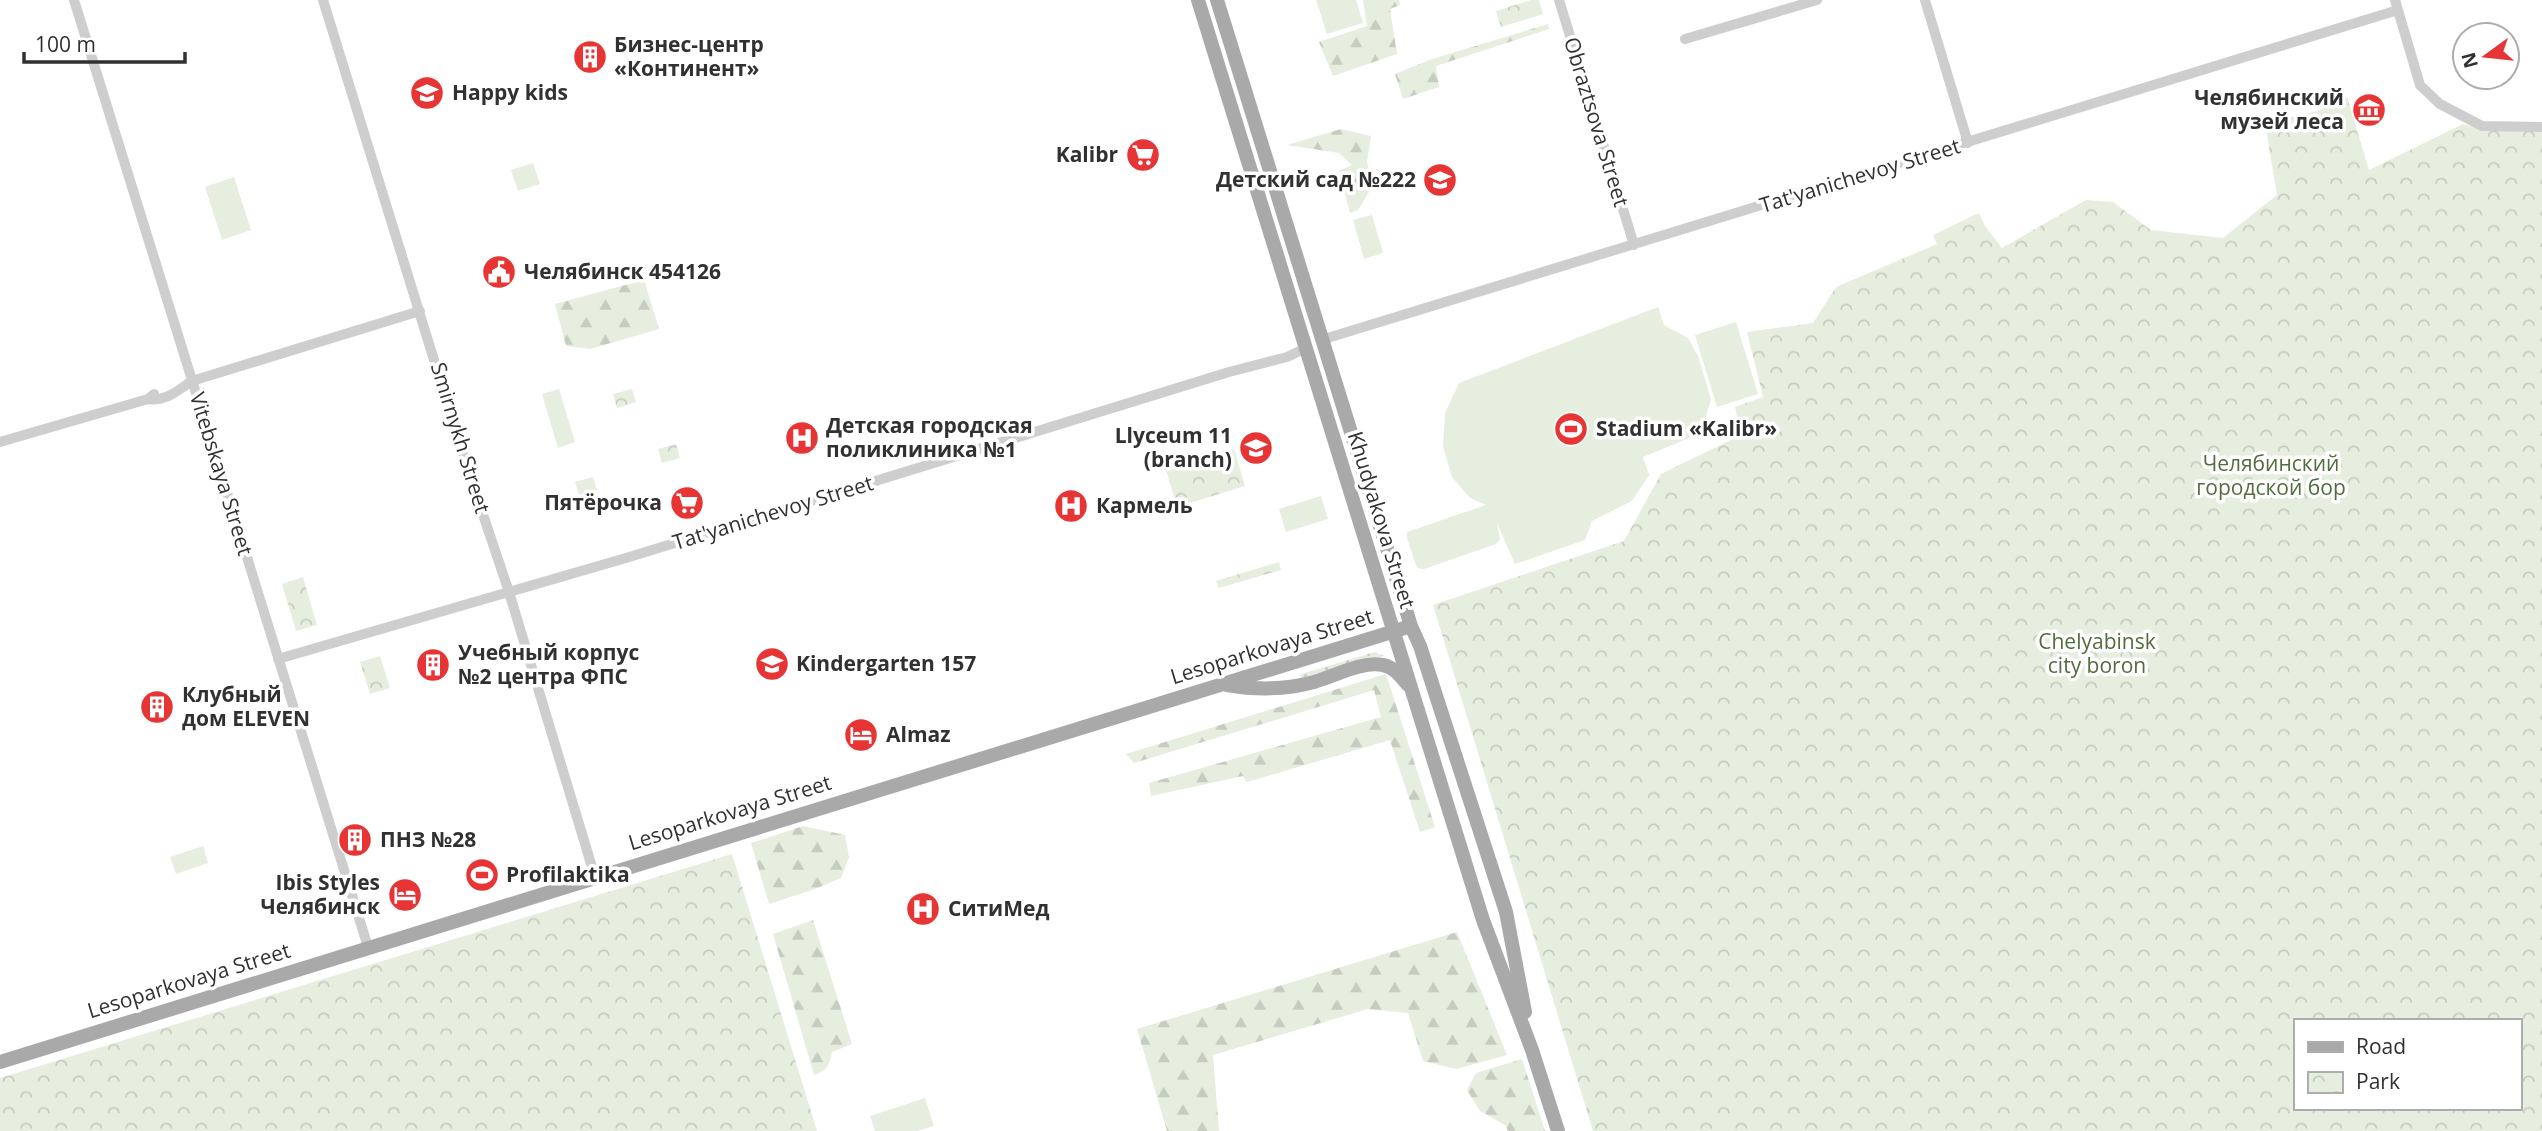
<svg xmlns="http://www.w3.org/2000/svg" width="2542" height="1131" viewBox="0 0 2542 1131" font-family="'Open Sans',sans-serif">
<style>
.grass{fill:url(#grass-dots)}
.forest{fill:url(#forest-firs)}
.park{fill:url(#park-crowns);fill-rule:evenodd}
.pitch{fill:#e6eedf}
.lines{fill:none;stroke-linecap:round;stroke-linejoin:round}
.minor{stroke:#cecece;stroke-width:10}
.major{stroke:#a9a9a9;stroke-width:14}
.labels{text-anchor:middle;stroke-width:7;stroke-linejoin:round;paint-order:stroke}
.poi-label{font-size:21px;font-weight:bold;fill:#313131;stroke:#fff;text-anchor:start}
.street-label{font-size:21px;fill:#313131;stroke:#fff}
.park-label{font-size:21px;fill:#506e3d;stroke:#fff}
</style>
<defs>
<pattern id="grass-dots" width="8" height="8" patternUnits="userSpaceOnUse" patternTransform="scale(1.75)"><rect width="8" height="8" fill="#e6eedf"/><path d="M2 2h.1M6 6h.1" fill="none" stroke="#c6cdc0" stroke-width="1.8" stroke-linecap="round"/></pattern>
<pattern id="forest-firs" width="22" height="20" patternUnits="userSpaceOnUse" patternTransform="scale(1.75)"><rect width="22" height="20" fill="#e6eedf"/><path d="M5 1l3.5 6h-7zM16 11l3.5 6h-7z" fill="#c6cdc0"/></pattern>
<pattern id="park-crowns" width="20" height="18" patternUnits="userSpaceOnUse" patternTransform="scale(1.75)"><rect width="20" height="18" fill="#e6eedf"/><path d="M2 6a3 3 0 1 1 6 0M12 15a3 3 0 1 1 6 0" fill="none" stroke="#c6cdc0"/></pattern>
</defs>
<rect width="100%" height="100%" fill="#fff"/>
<path class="grass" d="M1375 652 1384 656 1364 660 1302 678 1300 677 1301 674Z"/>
<path class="forest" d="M1363 0H1399L1400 5 1390 9 1397 54 1333 76 1319 42 1367 26Z
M1548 24 1549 29 1436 66 1439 87 1403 99 1395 74 1432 59Z
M1341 129 1371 136 1367 162 1372 187 1358 210 1350 213 1339 171 1352 165 1339 153 1287 145Z
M644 280 659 329 590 349 566 346 555 304Z
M1386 674 1435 827 1420 832 1390 740 1247 782 1243 776 1151 796 1149 783 1381 717 1374 690 1134 763 1126 754Z
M803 826 845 835 849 857 841 878 815 889 769 904 751 843Z
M813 920 852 1044 832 1052C830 1065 827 1071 814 1075L773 934Z
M1457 932 1507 1055 1456 1069 1423 1061 1408 1013 1368 1009 1213 1055 1219 1131H1167L1137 1029Z
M1522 1059 1545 1131H1508L1505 1125 1480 1111 1467 1090 1476 1073Z"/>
<path class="park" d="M1531 0H1539L1543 14 1501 27 1496 11Z
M2347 97 2369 170 2463 124 2480 129 2542 130V1131H1593L1433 605 1624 541 1661 474 1741 435 1735 407 1763 397 1747 332 1813 323 1836 287 1937 244 1933 235 1979 213 1985 226 2002 248 2086 200 2113 202 2151 230 2223 238 2277 195 2265 123 2317 111ZM2295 1021H2519V1108H2295Z
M632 389 636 402 617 408 613 394Z
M676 444 680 458 662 463 658 449Z
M1234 449 1245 486 1177 507 1166 470Z
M593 477 597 490 579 495 575 482Z
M1279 562 1281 570 1219 588 1216 581Z
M303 577 317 625 296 631 282 584Z
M380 656 390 688 370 694 360 662Z
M732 854 817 1131H0V1078Z"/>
<path class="pitch" d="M1316 0H1356L1363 23 1327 34Z
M533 163 540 184 518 191 511 170Z
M234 177 251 230 222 240 205 187Z
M1372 215 1383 253 1364 259 1353 220Z
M1658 307 1664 325 1688 338 1698 356 1711 399 1704 423 1694 436 1643 457 1649 475 1632 501 1592 521 1585 540 1515 564 1497 523 1500 539 1496 544 1424 569 1417 568 1407 538V532L1486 505 1470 498 1452 477 1443 447 1445 413 1459 383Z
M1736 322 1758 394 1717 407 1695 335Z
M559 389 575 442 558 448 542 394Z
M1321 496 1328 519 1286 532 1279 509Z
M203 846 208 863 176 874 170 857Z
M925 1098 934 1126 917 1131H875L870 1116Z"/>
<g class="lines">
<path class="minor" d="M74 0 368 947
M323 0 467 467 509 592 595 877
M1559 0 1634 245
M1925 0 1968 143
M2395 0 2420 85 2440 104 2482 126 2542 127
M1685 39 1817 0
M1321 340 2398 10
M148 399C166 402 178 390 192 381L420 311
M0 442 148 399 154 394
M278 659 626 558 1229 372 1287 357 1306 348"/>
<path class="major" d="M1198 0 1483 920 1532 1050 1558 1131
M1217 0 1411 626 1420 646 1506 912 1525 1012
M1227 685C1256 690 1285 690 1314 682 1335 676 1361 661 1383 665 1394 667 1401 677 1408 685
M0 1062 1411 626"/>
</g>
<defs>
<g id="building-disc" transform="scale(1.75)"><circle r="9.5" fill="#e73434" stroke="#fff"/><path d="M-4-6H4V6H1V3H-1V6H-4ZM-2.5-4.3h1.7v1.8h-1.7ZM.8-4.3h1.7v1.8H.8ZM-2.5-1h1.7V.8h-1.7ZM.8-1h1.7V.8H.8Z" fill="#fff"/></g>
<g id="school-disc" transform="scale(1.75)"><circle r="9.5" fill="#e73434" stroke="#fff"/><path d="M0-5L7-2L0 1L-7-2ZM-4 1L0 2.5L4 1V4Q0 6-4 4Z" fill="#fff"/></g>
<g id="museum-disc" transform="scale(1.75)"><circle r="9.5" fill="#e73434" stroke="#fff"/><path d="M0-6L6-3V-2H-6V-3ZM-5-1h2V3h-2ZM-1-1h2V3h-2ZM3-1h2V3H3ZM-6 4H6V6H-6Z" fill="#fff"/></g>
<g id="supermarket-disc" transform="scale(1.75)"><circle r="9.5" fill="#e73434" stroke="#fff"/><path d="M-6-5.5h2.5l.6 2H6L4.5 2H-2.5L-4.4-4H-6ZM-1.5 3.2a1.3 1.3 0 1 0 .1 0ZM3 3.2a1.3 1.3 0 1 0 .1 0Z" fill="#fff"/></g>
<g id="civic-disc" transform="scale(1.75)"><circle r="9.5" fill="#e73434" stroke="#fff"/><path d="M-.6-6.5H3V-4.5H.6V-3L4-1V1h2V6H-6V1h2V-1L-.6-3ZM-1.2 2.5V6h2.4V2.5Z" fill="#fff"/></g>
<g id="stadium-disc" transform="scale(1.75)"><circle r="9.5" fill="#e73434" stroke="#fff"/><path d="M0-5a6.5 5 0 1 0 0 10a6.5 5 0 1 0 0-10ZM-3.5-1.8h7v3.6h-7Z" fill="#fff"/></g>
<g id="hospital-disc" transform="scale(1.75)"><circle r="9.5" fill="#e73434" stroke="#fff"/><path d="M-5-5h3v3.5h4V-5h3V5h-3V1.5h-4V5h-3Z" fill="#fff"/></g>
<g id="hotel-disc" transform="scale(1.75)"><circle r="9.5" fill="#e73434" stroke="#fff"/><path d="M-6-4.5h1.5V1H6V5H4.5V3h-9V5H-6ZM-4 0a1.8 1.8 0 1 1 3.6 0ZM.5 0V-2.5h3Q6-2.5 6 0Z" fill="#fff"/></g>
</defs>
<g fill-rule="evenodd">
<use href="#building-disc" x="590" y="57"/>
<use href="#school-disc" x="427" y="93"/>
<use href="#museum-disc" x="2369" y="110"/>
<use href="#supermarket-disc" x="1143" y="155"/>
<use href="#school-disc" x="1440" y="180"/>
<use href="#civic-disc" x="499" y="272"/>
<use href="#stadium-disc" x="1571" y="429"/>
<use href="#hospital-disc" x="802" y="438"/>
<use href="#school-disc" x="1256" y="448"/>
<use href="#supermarket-disc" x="687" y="503"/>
<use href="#hospital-disc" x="1071" y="506"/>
<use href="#school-disc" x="772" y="664"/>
<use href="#building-disc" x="433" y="665"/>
<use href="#building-disc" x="157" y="707"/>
<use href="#hotel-disc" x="861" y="735"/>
<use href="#building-disc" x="355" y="840"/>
<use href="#stadium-disc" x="482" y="875"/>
<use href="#hotel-disc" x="405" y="895"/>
<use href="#hospital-disc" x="923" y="909"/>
</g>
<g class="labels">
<g class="poi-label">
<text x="614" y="52">Бизнес-центр<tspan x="614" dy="24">«Континент»</tspan></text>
<text x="452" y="100">Happy kids</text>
<text x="2344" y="105" text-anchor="end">Челябинский<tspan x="2344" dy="24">музей леса</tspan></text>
<text x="1118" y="162" text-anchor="end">Kalibr</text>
<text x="1416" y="187" text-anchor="end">Детский сад №222</text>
<text x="524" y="279">Челябинск 454126</text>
<text x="826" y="433">Детская городская<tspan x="826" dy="24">поликлиника №1</tspan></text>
<text x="1596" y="436">Stadium «Kalibr»</text>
<text x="1232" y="443" text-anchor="end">Llyceum 11<tspan x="1232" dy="24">(branch)</tspan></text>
<text x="662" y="510" text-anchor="end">Пятёрочка</text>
<text x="1096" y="513">Кармель</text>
<text x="458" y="660">Учебный корпус<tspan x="458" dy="24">№2 центра ФПС</tspan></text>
<text x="796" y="671">Kindergarten 157</text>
<text x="182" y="702">Клубный<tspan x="182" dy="24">дом ELEVEN</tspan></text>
<text x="886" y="742">Almaz</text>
<text x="380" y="847">ПНЗ №28</text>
<text x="506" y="882">Profilaktika</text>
<text x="380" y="890" text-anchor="end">Ibis Styles<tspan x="380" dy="24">Челябинск</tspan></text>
<text x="948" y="916">СитиМед</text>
</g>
<g class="street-label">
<text transform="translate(1596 122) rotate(73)" y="7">Obraztsova Street</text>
<text transform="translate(1860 176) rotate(-17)" y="7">Tat'yanichevoy Street</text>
<text transform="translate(460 438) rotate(73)" y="7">Smirnykh Street</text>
<text transform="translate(221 474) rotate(73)" y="7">Vitebskaya Street</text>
<text transform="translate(773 513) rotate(-17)" y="7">Tat'yanichevoy Street</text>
<text transform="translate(1381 520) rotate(73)" y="7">Khudyakova Street</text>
<text transform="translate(1272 647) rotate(-17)" y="7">Lesoparkovaya Street</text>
<text transform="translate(730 813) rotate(-17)" y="7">Lesoparkovaya Street</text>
<text transform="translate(189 981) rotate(-17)" y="7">Lesoparkovaya Street</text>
</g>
<g class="park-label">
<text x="2271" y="471">Челябинский<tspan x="2271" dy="24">городской бор</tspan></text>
<text x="2097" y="649">Chelyabinsk<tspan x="2097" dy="24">city boron</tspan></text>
</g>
</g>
<rect x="2294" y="1019" width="228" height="91" fill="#ffffff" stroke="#adadad" stroke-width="2"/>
<rect x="2308" y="1042" width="35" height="10" fill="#a9a9a9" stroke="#adadad" stroke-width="2"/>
<text x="2356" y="1054" font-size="21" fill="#313131">Road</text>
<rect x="2308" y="1072" width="35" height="21" fill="url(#park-crowns)" stroke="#adadad" stroke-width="2"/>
<text x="2356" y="1089" font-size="21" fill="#313131">Park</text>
<g transform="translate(2486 56) rotate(255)"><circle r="33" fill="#ffffff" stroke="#adadad" stroke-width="2"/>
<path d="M0-5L12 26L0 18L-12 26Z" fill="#e73434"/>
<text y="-10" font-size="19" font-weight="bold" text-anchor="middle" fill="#313131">N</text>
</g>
<path d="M24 52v10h161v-10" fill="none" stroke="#313131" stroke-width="3.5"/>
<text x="35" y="52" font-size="21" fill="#313131" stroke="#ffffff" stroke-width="5" paint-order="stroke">100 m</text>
</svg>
